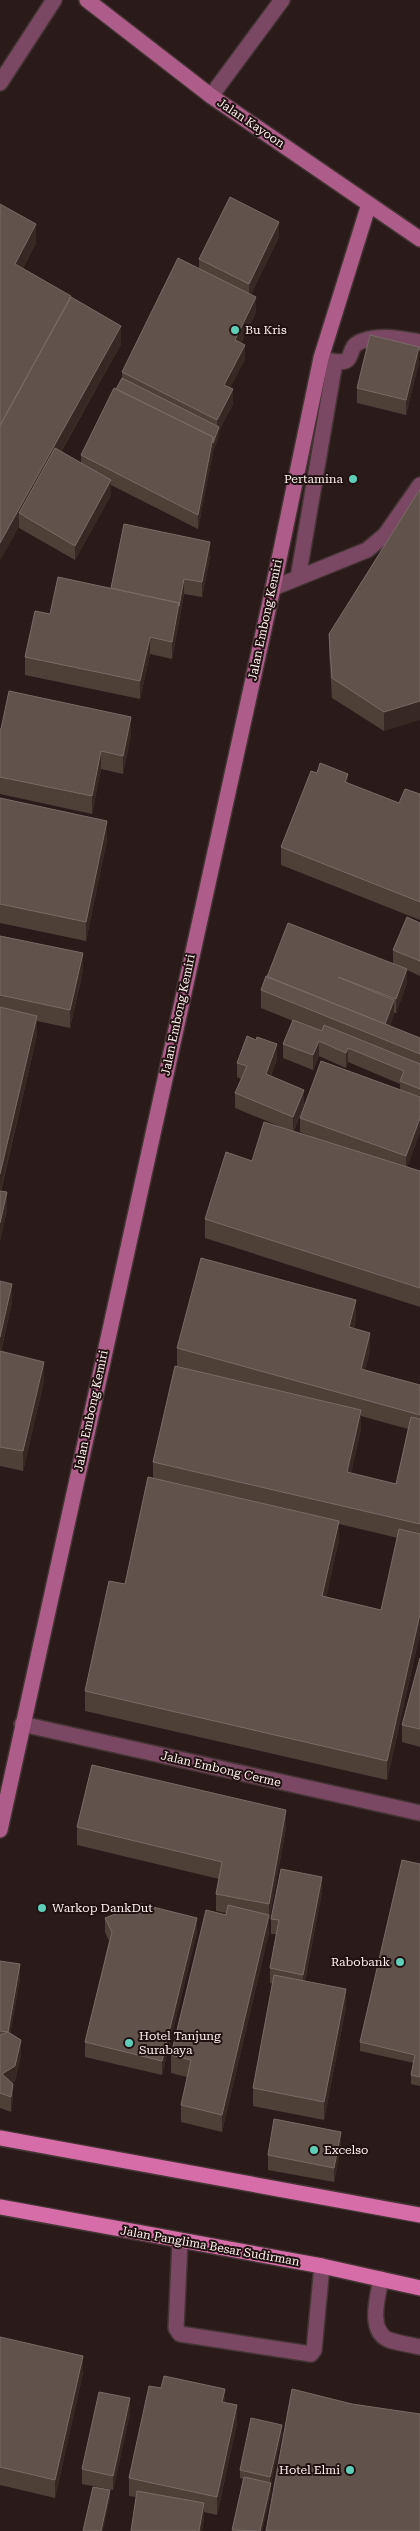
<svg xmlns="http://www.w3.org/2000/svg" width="420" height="2531" viewBox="0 0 420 2531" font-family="'Roboto Serif',serif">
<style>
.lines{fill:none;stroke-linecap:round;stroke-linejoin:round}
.lane-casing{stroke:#443434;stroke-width:18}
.street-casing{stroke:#443434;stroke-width:18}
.secondary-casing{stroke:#443434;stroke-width:18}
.primary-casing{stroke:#443434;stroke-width:18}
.lane{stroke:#7b4863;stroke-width:15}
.street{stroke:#7b4863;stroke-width:15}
.secondary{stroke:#ae5d8a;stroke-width:15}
.primary{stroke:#d66da8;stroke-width:15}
.wall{fill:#4e3f37;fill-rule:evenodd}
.shaded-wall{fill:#382823}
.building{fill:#61524b;stroke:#796b65}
.poi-dot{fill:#5eceb8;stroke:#211111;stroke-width:2}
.labels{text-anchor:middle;stroke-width:4;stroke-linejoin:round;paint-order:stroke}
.street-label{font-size:12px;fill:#fdf1f0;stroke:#211111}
.poi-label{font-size:12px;fill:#fdf1f0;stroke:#211111;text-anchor:start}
</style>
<rect width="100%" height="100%" fill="#2b1a1a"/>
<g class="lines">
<g class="lane-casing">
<path id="lane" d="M0 83 54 0
M327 360C361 368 342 348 362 341 381 334 401 339 420 342
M298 578 335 362
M273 588 367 550 385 535 420 485
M180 2241 176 2328 180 2334 311 2354 314 2350 322 2266
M381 2279C378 2296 367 2331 389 2340 399 2343 410 2345 420 2347"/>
</g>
<g class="street-casing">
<path id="street" d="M211 96 282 0
M22 1724 420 1813"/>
</g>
<g class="secondary-casing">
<path id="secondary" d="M87 0 211 96 420 239
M0 1830 273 588 321 358 369 204"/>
</g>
<g class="primary-casing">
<path id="primary" d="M0 2138 420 2215
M0 2207 322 2266 420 2288"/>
</g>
<use href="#lane" class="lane"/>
<use href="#street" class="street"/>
<use href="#secondary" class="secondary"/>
<use href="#primary" class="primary"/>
</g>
<path class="wall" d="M0 204 36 243 23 268 71 297 121 344 61 452 81 463V455L122 378V372L199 269V259L279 237 251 294 256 312 241 343 245 359 230 388 233 404 219 431V436L213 452 198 529 111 485V495L75 560 19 528Z
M419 362 406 415 357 403V388Z
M420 489 384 731 332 698 329 653V634Z
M210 557 202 597 184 594 172 659 150 654 140 699 25 675V657L50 614 111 588Z
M0 729 131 735 123 774 101 769 92 814 0 794Z
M317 773 348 783 399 803 420 794V920L281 865V847Z
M0 798 107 840 86 941 0 923Z
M420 923V976L407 970V983L396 1013H394L390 1026 420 1038V1132L407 1167 420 1171V1307L205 1238V1219L252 1161 281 1127 235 1108V1093L241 1079 237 1077V1063L277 1059 271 1076 304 1104 294 1131 313 1137 300 1132V1118L400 1090V1084L348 1062 346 1068 319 1056 313 1070 283 1058V1044L293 1021 261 1008V990L267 977 393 964V950Z
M0 936 83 971 70 1028 37 1021V1035L1 1191 7 1210 0 1241Z
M0 1281 12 1302 1 1352 44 1381 23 1471 0 1466Z
M356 1318 354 1328 370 1350 365 1370 420 1385V1633L387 1780 85 1711V1691L125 1584 153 1479V1462L195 1371 177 1366V1348ZM361 1416 408 1429 396 1484 351 1473 361 1429ZM339 1524 398 1538 381 1610 326 1597 339 1540Z
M420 1658V1747L402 1742V1725Z
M77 1827 286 1828 269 1920V1932L222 2132 181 2122V2105L187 2077 171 2073V2055L226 1913 216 1911V1894L219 1879 77 1845Z
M420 1864V2086L411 2084V2075L414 2063 360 2051V2042Z
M322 1892 305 1981 346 2007 324 2120 253 2106V2088L273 1984 270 1983V1968L276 1934H271V1919Z
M105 1918 197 1932 162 2075 85 2057V2042L109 1941 105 1932Z
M0 1961 20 1979 10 2034 21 2055 15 2081 12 2083 13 2098 11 2112 0 2108Z
M341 2147 334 2182 268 2170V2155Z
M0 2337 83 2373 55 2498 0 2485Z
M225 2402 237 2423 217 2515 204 2512V2518L202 2531H131L136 2497 129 2496V2478Z
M130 2413 113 2490 82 2484V2469Z
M282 2434 271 2484V2492L262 2531H232L243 2479 240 2478V2470Z"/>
<path class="shaded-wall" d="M279 222V237L249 299V284Z
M36 224V243L15 283V264Z
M256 297V312L235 354V340Z
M121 326V344L24 517 19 513V527L0 561V543Z
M245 345V359L224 400V385Z
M419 347V362L406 415V400Z
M233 389V404L219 431V436L213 452 198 529V515L213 437 217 433V420Z
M111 480V495L75 560V546Z
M210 542V557L202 597V582Z
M184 579V594L179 620V606Z
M179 603V620L172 659V642Z
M150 637V654L140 699V681Z
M420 701V720L384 731V712Z
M131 717V735L123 774V756Z
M101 751V769L92 814V796Z
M348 774V792L345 782Z
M107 821V840L86 941V922Z
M83 953V971L70 1028V1010Z
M407 969V983L396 1013V999Z
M394 1000V1015L384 1041V1026Z
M37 1016V1035L0 1193V1174Z
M319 1041V1056L313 1070V1055Z
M277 1044V1059L266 1088V1074Z
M348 1048V1062L346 1068V1053Z
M304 1090V1104L293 1132V1117Z
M420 1118V1132L406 1171V1156Z
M7 1192V1210L0 1241V1223Z
M12 1284V1302L0 1355V1337Z
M356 1300V1318L349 1345V1327Z
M370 1333V1350L361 1387V1369Z
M44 1362V1381L23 1471V1451Z
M361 1410V1429L347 1491V1472Z
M339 1521V1540L322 1616V1596Z
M420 1614V1633L387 1780V1761Z
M286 1810V1828L269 1920V1932L222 2132V2115L269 1916V1904Z
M322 1877V1892L303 1989V1975Z
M197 1918V1932L162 2075V2061Z
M20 1964V1979L8 2047V2032Z
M346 1989V2007L324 2120V2102Z
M21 2040V2055L15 2081 2 2088V2074Z
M13 2084V2098L11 2112V2097Z
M341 2132V2147L334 2182V2168Z
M83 2356V2373L55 2498V2480Z
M225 2389V2406L222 2402Z
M130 2398V2413L113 2490V2476Z
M237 2405V2423L217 2515V2497Z
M282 2425V2434L271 2484V2492L262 2531H260L270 2485V2477Z
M110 2490V2499L103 2531H101Z
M204 2503V2518L202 2531H199Z"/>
<path class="building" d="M230 197 279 222 249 284 199 259Z
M0 204 36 224 15 264 71 296 0 425Z
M178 258 256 297 235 340 245 345 224 385 233 389 217 420 122 372Z
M71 297 121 326 0 543V426Z
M370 335 419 347 406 400 357 388Z
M122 378 219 427 213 443V437L116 389Z
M114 388 213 437 198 515 81 455Z
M55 448 111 480 75 546 19 513Z
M420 489V701L384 712 332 678 329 634Z
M124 524 210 542 202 582 184 579 179 606V603L111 588Z
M58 577 179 603 172 642 150 637 140 681 25 657 35 611 50 614Z
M9 691 131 717 123 756 101 751 92 796 0 777V729H1Z
M320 763 348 774 345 782 399 803 405 789 420 794V902L281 847 311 771 317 773Z
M0 798 107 821 86 922 0 904Z
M407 917 420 923V961L393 950Z
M288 923 407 969 396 999 338 977 394 1000 385 1024 267 977Z
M0 936 83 953 70 1010 0 995Z
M266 976 420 1038V1054L261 990Z
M0 1007 37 1016 0 1174Z
M293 1020 322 1031 324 1025 420 1064V1089L400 1081 404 1071 348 1048 346 1053 319 1041 313 1055 283 1044Z
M247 1036 256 1040 257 1037 277 1044 266 1074 304 1090 293 1117 235 1093 247 1066 237 1063Z
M321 1061 420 1097V1118L406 1156 300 1118Z
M264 1122 420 1171V1288L205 1219 226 1152 252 1161Z
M0 1191 7 1192 0 1223Z
M201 1258 356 1300 349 1327 370 1333 361 1369 420 1385V1415L177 1348Z
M0 1281 12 1284 0 1337Z
M0 1351 44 1362 23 1451 0 1447Z
M175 1366 361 1410 347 1472 396 1484 411 1417 420 1419V1524L153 1462Z
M148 1477 339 1521 322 1596 381 1610 399 1529 420 1534V1614L387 1761 85 1691 109 1581 125 1584Z
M420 1658V1729L402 1725Z
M92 1765 286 1810 269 1904 216 1894 222 1862 77 1827Z
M402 1860 420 1864V2077L411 2075 415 2055 360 2042Z
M281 1869 322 1877 303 1975 270 1968 279 1920 271 1919Z
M141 1904 197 1918 162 2061 85 2042 112 1932 105 1918Z
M228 1905 269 1915 222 2115 181 2105 191 2060 171 2055 206 1910 226 1915Z
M0 1961 20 1964 8 2032 0 2031Z
M274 1975 346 1989 324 2102 253 2088Z
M8 2032 21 2040 15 2066 2 2074 13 2084 11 2097 0 2093V2035Z
M274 2119 341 2132 334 2168 268 2155Z
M0 2337 83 2356 55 2480 0 2467Z
M164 2376 225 2389 222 2402 237 2405 217 2497 129 2478 149 2386 161 2388Z
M292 2389 352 2404 420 2414V2531H266Z
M99 2392 130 2398 113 2476 82 2469Z
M251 2418 282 2425 270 2477 240 2470Z
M244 2477 271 2483 260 2531 232 2530Z
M93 2487 110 2490 101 2531H83Z
M137 2491 204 2503 199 2531H131Z"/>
<g class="poi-dot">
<circle cx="235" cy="330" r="5"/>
<circle cx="353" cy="479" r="5"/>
<circle cx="42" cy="1908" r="5"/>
<circle cx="400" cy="1962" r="5"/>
<circle cx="129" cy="2043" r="5"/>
<circle cx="314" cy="2150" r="5"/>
<circle cx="350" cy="2470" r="5"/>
</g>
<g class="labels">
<g class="street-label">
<text transform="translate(251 123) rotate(34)" y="4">Jalan Kayoon</text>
<text transform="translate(265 620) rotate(-78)" y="4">Jalan Embong Kemiri</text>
<text transform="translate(178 1015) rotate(-78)" y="4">Jalan Embong Kemiri</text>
<text transform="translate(91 1411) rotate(-78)" y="4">Jalan Embong Kemiri</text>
<text transform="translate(221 1769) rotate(13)" y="4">Jalan Embong Cerme</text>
<text transform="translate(210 2246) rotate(10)" y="4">Jalan Panglima Besar Sudirman</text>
</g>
<g class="poi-label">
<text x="245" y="334">Bu Kris</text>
<text x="343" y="483" text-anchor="end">Pertamina</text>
<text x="52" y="1912">Warkop DankDut</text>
<text x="390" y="1966" text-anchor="end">Rabobank</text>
<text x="139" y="2040">Hotel Tanjung<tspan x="139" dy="14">Surabaya</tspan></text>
<text x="324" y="2154">Excelso</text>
<text x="340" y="2474" text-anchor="end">Hotel Elmi</text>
</g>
</g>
</svg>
